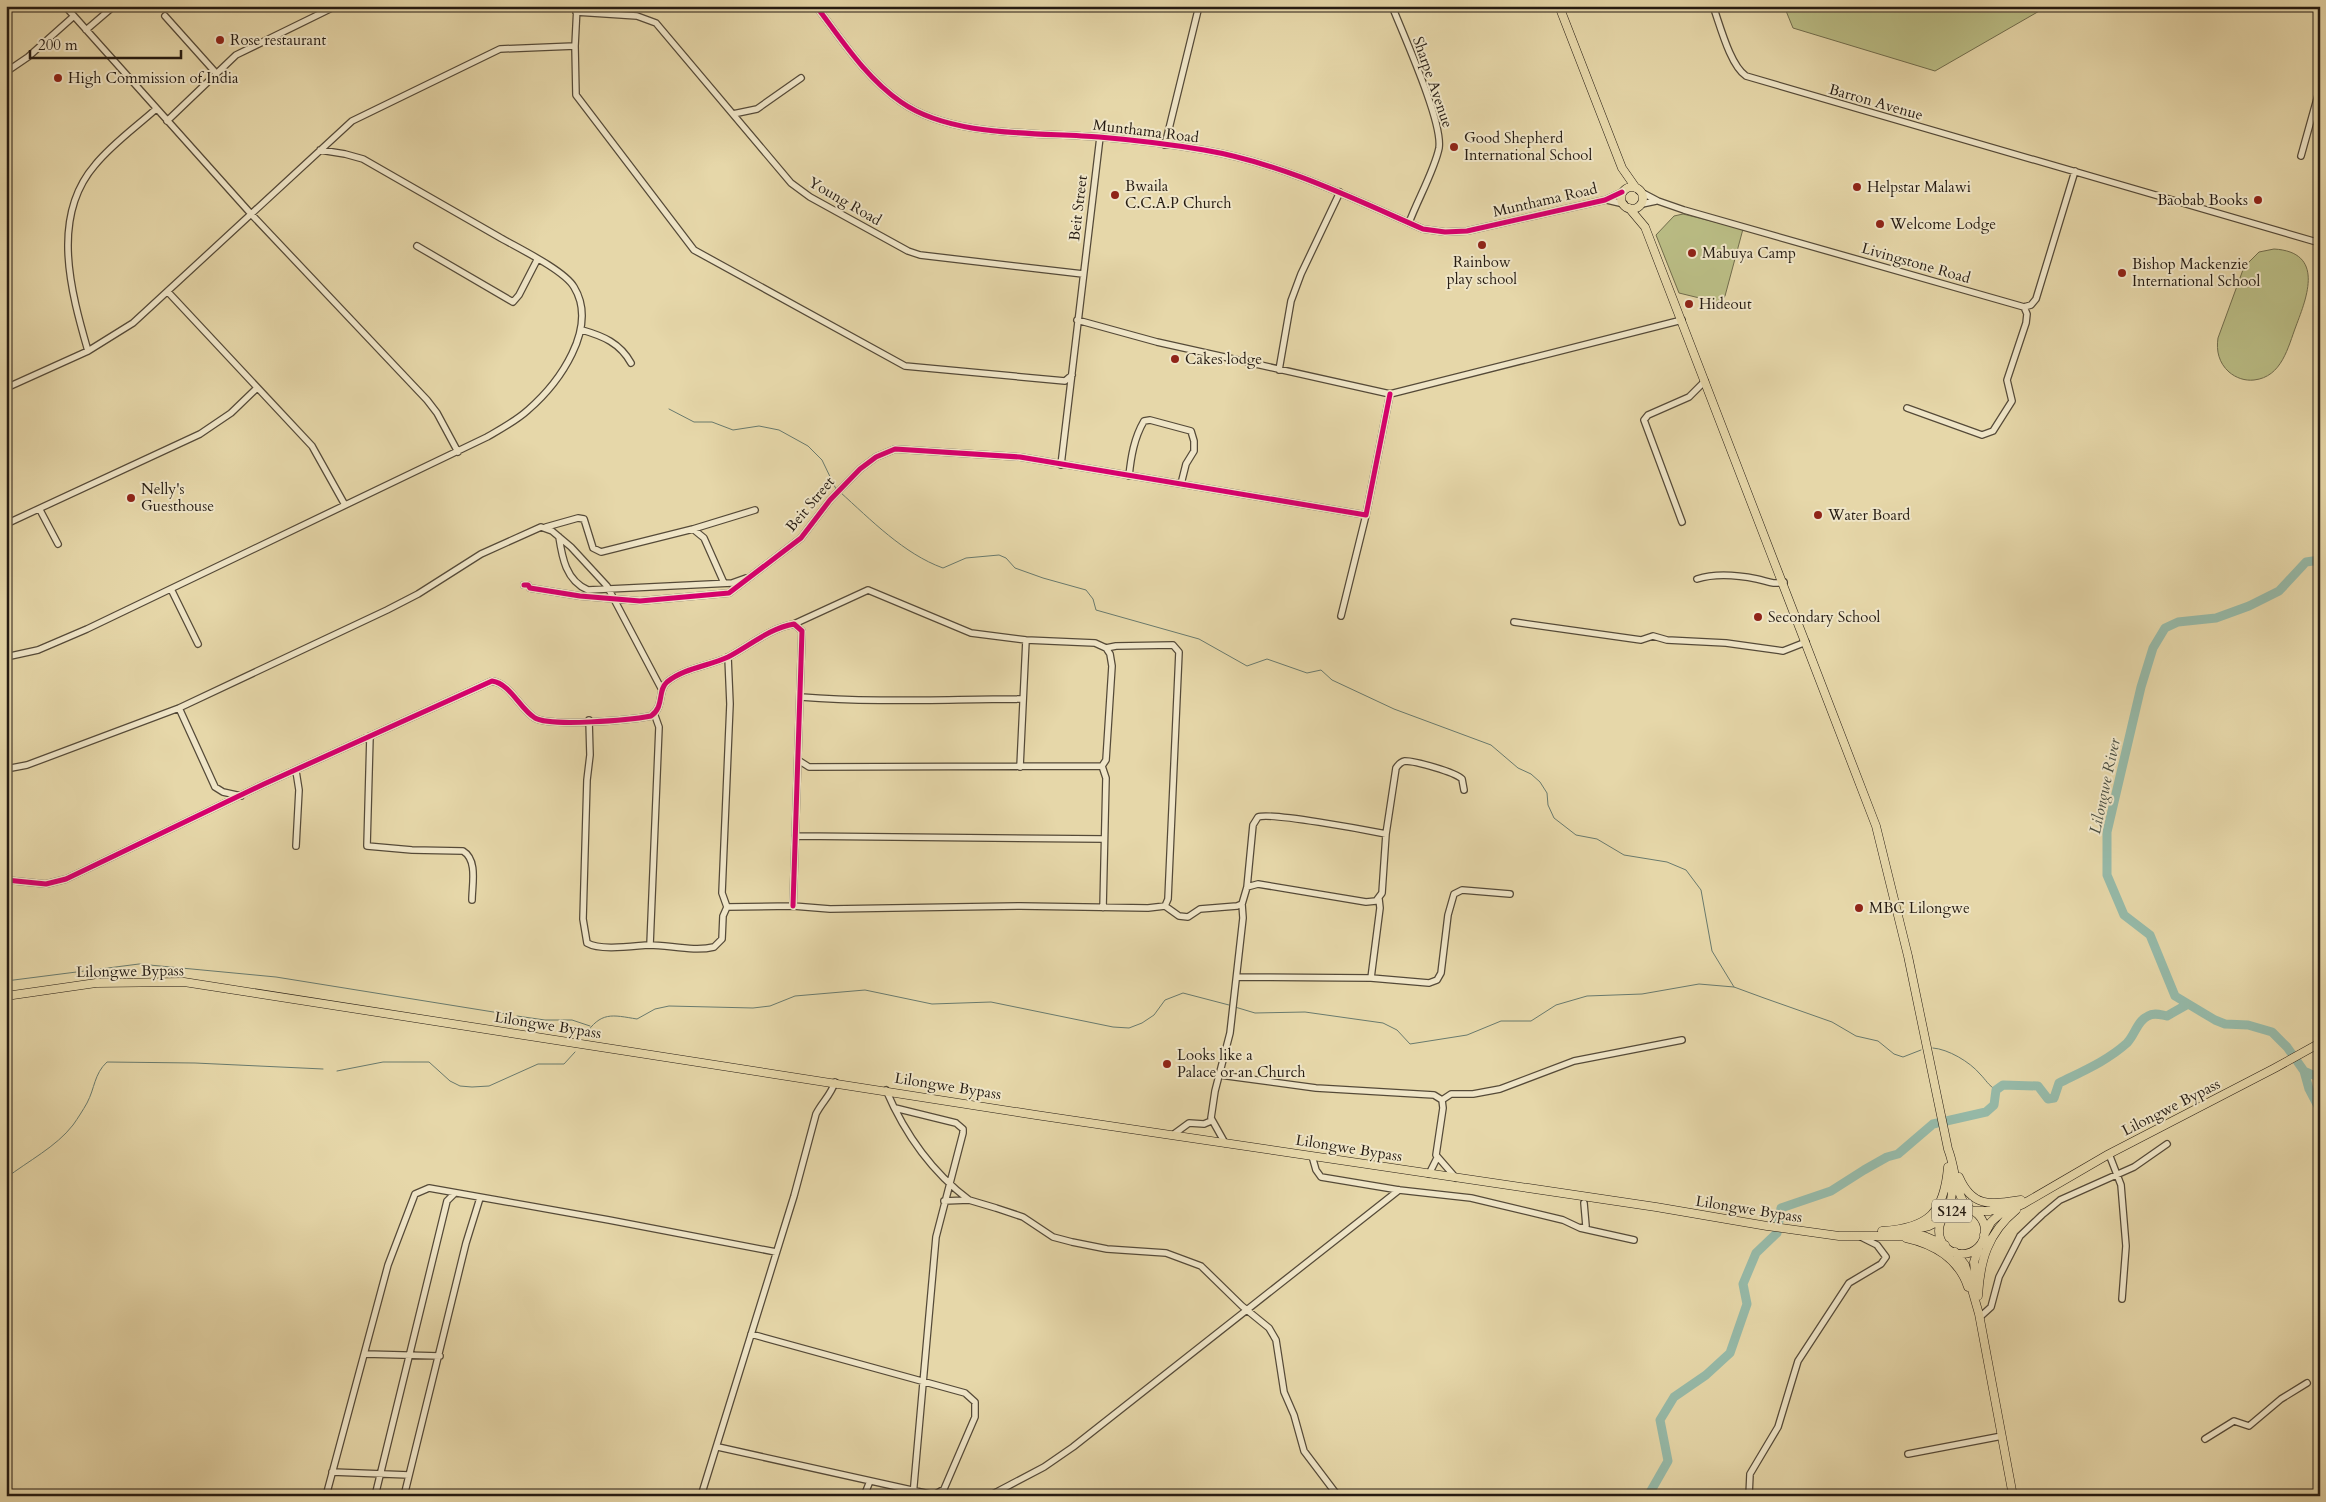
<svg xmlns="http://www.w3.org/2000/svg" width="2326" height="1502" viewBox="0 0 2326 1502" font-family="Cardo,serif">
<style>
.green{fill:#babd85;stroke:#706c4c}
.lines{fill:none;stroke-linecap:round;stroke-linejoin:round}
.stream{stroke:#697a6d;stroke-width:1}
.river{stroke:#96baa9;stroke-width:9}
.minor-casing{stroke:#554a38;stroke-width:8}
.major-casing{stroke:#251b12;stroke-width:9}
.minor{stroke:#efe5c7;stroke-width:5.5}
.major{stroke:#e6d7a9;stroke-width:8}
.cycleway-casing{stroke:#efe5c7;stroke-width:8}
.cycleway{stroke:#d6006c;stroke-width:5}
.poi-dot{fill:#8f2418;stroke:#efe5c7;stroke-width:2}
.labels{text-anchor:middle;stroke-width:4;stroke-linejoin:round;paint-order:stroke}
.shield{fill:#efe5c7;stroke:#625848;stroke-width:1}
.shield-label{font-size:14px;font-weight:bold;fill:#251b12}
.poi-label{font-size:15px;fill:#251b12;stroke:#efe5c7;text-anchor:start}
.street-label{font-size:15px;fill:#251b12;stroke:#efe5c7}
.water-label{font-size:16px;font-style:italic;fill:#474b3f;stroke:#efe5c7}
</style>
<rect width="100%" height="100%" fill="#e6d7a9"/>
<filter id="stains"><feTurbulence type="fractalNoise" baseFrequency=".004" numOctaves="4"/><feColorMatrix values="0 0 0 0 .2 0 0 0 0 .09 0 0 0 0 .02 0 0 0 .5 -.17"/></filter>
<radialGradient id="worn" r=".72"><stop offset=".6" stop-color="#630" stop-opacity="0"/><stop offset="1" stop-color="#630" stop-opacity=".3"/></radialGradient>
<path class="green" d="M1784 6H2048L1935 71 1793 28Z
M1683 214 1743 229 1725 296 1720 303 1679 293 1656 235 1674 216Z
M2274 249C2325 252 2307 297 2296 326 2288 347 2282 377 2254 380 2245 381 2236 378 2229 372 2219 363 2216 351 2218 338L2244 267 2259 252Z"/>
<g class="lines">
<path class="stream" d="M669 409 694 422H712L733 430 759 426 779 430 808 446 822 460 836 489
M840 492C871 520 904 554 943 568L966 558 999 555 1006 558 1015 568 1043 578 1086 590 1093 599 1096 610 1199 639 1247 666 1267 659 1307 673 1321 670 1332 680 1394 709 1491 745 1518 768 1531 774 1540 782 1547 793 1548 805 1554 818 1576 835 1597 839 1624 855 1667 862 1686 870 1701 890 1712 951 1734 987
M6 981 139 964 276 977 512 1015
M1235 1007 1255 1013 1305 1012 1383 1023 1397 1030 1410 1044 1467 1035 1501 1021H1531L1556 1005 1587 996 1642 994 1699 984 1734 987 1764 998 1832 1022 1856 1036 1878 1041 1894 1054 1903 1057 1921 1050
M517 1016 545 1020H572L590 1026
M585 1035C601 1011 612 1015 637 1019L655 1009 669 1006 753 1008 770 1006 795 996 865 990 932 1004 991 1002 1113 1027 1129 1028 1142 1023 1154 1015 1165 1000 1183 993 1229 1005
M1933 1048C1948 1049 1970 1062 1980 1074 1986 1080 1988 1085 1996 1090
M337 1071 383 1062H429L450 1081 460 1086 472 1087 489 1086 538 1064H564L575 1052
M6 1178C28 1161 56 1147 73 1125 78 1118 83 1110 87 1103 95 1088 94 1074 107 1062L195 1063 323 1069"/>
<path class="river" d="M2320 560 2306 562 2279 591 2249 606 2216 618 2178 622 2165 628 2153 648 2141 687 2107 832V875L2124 915 2150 935 2175 996 2215 1020 2225 1024 2248 1025 2272 1032 2287 1047 2304 1071 2320 1078
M2304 1071 2309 1089 2320 1110
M1648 1496 1668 1461 1660 1420 1674 1397 1706 1375 1730 1353 1747 1304 1743 1284 1756 1253 1777 1233 1781 1208 1831 1191 1864 1170 1887 1157 1898 1154 1933 1124 1986 1112 1994 1105 1996 1090 2003 1085 2038 1086 2048 1099 2054 1098 2059 1083C2083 1071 2107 1061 2127 1043 2135 1035 2137 1021 2148 1016 2154 1012 2161 1015 2167 1016L2188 1004"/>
<g class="minor-casing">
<path id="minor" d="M65 6 252 215 427 400 437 413 458 452
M577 6 575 46 576 95 694 250 905 366 1065 381 1072 375
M816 6C842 40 865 77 901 102 952 138 1038 132 1099 137 1134 140 1169 144 1204 150 1281 163 1352 198 1423 229L1445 232 1467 231 1605 200 1622 192
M1392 6C1403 34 1443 122 1439 148 1435 169 1417 201 1409 223
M1713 6C1720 25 1730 65 1746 76L2320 243
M576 12 637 16 656 23 791 183 810 197 908 251 920 255 1083 274
M165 16 216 73
M86 30 114 6
M6 72 28 57 74 16
M733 114 757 109 801 78
M167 121 236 55 336 6
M1165 145 1199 6
M2301 156 2320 88
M1639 191 1658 201 1684 210 2024 307 2031 305 2036 299 2075 171
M1607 200 1624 204
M1642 204 1656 201
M417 246 513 302 519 295 537 260
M168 292 312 446 345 505
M1077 320 1157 342 1390 394 1682 320
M582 330C603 336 620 343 631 363
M88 351C71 292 50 217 95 165 112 144 136 127 156 109
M1279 370 1291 301 1301 274 1340 192
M6 388 88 351 133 323 352 121 500 49 575 46
M1907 408 1982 435 1993 431 2012 401 2007 380 2026 323 2027 314 2024 307
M1061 465 1100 137
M1129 476C1131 457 1134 438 1144 421L1150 420 1191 431 1194 441V451L1186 464 1181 484
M40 510 58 544
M1682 522 1644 420 1648 415 1689 397 1705 381
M6 524 200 434 231 413 257 388
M546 527 578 518 584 519 593 548 601 552 693 529 704 538 724 583
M693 529 755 510
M559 537C562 557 566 581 588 590L732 583 746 578
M1697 579C1716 573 1737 575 1757 579 1767 581 1773 585 1784 582
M524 585H528L530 588 580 596 640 601 729 593 801 538 830 500 860 469 876 457 895 449 1020 457 1366 515 1390 394
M171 589 198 644
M1341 616 1366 515
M1514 622 1641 640 1653 636 1667 640 1726 643 1783 651 1806 642
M794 624 868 590 971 633 1026 640 1095 643 1106 648 1110 654 1112 666 1106 760 1102 766 1106 778 1103 908
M1106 648 1116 646 1173 645 1179 652 1168 899 1165 906
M6 657 38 650 87 629 487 437C501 429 516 421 528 410 559 383 599 328 574 287 564 270 518 248 499 237 453 211 408 185 363 159L345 154 320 150
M801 697C875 703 948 699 1022 699
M179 708 215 787 223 792 241 796
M589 720 590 755 587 780 583 919 587 943C601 951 633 946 649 945 669 945 694 952 714 947L722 939 723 916 727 907
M370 736 367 846 412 850 463 851C478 860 472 885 472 900
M798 760 809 767 1102 766
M1020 767 1026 640
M6 769 27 765 179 708 387 610 418 594 481 554 541 527 552 531 571 547 607 586 662 690
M296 771 299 790 296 846
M795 836 1104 839
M6 880 46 884 66 879 264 784 492 681C511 684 519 708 535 718 551 727 630 720 651 716 665 706 657 691 667 682 684 668 709 666 728 657 749 646 770 628 794 624L802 631 793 906
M1247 887 1258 884 1366 902 1376 901 1382 893 1386 834 1396 768C1398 765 1400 762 1405 761 1415 761 1455 772 1462 779L1464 790
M727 907 793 906 830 909 1020 906 1148 908 1165 906 1179 916 1188 917 1200 909 1237 906 1242 904 1247 887 1253 825 1258 817C1270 812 1366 830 1386 834
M727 907 722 893 730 704 728 657
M650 945 659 727 654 713
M1237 977 1371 978 1429 983 1437 980 1441 973 1448 915 1454 894 1462 890 1510 894
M1371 978 1380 908 1379 899
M1220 1075 1316 1088 1434 1095 1442 1100 1443 1108 1436 1155 1456 1178
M886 1090C904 1132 932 1172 969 1200
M1442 1100 1451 1094H1473L1500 1089 1574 1061 1682 1040
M895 1108 956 1123 963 1129V1133L936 1237 913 1496
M1174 1134 1189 1123 1204 1124 1211 1121
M1225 1143 1211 1118 1215 1091 1230 1033 1243 918 1242 904
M2109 1154 2121 1185 2126 1246 2122 1299
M1312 1156 1316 1170 1321 1177 1399 1190 1471 1198 1563 1220 1580 1228 1634 1240
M1429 1174 1437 1158
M944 1201 969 1200 996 1208 1023 1217 1053 1237 1072 1242 1107 1249 1166 1253 1201 1266 1242 1306 1269 1328 1276 1340 1284 1392 1294 1415 1304 1451 1338 1496
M1580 1228 1586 1226 1584 1203
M1980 1317 1991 1307 1999 1277 2020 1236 2042 1215 2060 1200 2134 1167 2167 1144
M365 1354 440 1356
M2205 1439 2234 1421 2249 1426 2281 1399 2307 1383
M718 1447 934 1495 944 1489 975 1417V1402L965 1393 751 1334
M1908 1454 2002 1436
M332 1472 409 1475
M326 1496 388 1265 415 1194 429 1188 609 1220 776 1252
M375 1496 447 1201 454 1194
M404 1496 466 1243 480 1198
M701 1496 794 1196 816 1114C822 1102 831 1095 835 1082
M864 1496 870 1481
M989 1496 1044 1467 1073 1447 1399 1190
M1749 1496 1750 1474 1778 1427 1798 1361 1849 1283 1881 1264 1886 1257 1877 1245 1861 1237"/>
</g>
<g class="major-casing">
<path id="major" d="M1559 6 1622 168 1636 188
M1621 198a11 11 0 1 1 22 0a11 11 0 1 1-22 0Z
M1629 208 1645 227 1876 826 1908 956 1948 1149C1956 1169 1954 1191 1968 1209
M6 996 96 983 184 982 1036 1115 1656 1207 1767 1226 1839 1236H1924L1945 1245
M1959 1177C1973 1209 1992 1204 2021 1200
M1939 1231a23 23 0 1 1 46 0a23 23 0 1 1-46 0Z
M1974 1211H1990L2009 1205
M1949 1213 1952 1193 1950 1178
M1882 1231C1929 1228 1944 1213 1948 1167
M1907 1231 1929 1226 1943 1219
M1984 1235 1991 1222 2000 1214 2023 1204 2109 1154 2275 1068 2320 1043
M1906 1238C1934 1244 1959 1259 1968 1287
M1955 1252 1965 1265 1979 1314 2013 1496
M1976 1282 1974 1262 1979 1247
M1978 1296C1980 1260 1988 1233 2016 1210"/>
</g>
<use href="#minor" class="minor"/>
<use href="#major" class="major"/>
<g class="cycleway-casing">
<path id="cycleway" d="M816 6C842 40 865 77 901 102 952 138 1038 132 1099 137 1134 140 1169 144 1204 150 1281 163 1352 198 1423 229L1445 232 1467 231 1605 200 1622 192
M524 585H528L530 588 580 596 640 601 729 593 801 538 830 500 860 469 876 457 895 449 1020 457 1366 515 1390 394
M6 880 46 884 66 879 264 784 492 681C511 684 519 708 535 718 551 727 630 720 651 716 665 706 657 691 667 682 684 668 709 666 728 657 749 646 770 628 794 624L802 631 793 906"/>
</g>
<use href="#cycleway" class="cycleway"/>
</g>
<g class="poi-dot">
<circle cx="220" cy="40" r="5"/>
<circle cx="58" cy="78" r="5"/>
<circle cx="1454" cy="147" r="5"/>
<circle cx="1857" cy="187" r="5"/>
<circle cx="1115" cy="195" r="5"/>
<circle cx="2258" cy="200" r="5"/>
<circle cx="1880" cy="224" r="5"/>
<circle cx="1482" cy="245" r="5"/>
<circle cx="1692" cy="253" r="5"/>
<circle cx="2122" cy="273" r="5"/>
<circle cx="1689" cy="304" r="5"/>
<circle cx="1175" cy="359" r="5"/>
<circle cx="131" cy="498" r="5"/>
<circle cx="1818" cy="515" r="5"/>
<circle cx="1758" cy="617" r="5"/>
<circle cx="1859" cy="908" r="5"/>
<circle cx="1167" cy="1064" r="5"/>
</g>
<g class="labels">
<rect class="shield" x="1932" y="1199.5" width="40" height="23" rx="4"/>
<g class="shield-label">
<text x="1952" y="1216">S124</text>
</g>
<g class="poi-label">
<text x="230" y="45">Rose restaurant</text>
<text x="68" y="83">High Commission of India</text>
<text x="1464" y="143">Good Shepherd<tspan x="1464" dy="17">International School</tspan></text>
<text x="1125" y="191">Bwaila<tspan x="1125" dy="17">C.C.A.P Church</tspan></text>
<text x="1867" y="192">Helpstar Malawi</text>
<text x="2248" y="205" text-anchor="end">Baobab Books</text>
<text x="1890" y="229">Welcome Lodge</text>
<text x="1702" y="258">Mabuya Camp</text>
<text x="1482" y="267" text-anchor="middle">Rainbow<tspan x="1482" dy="17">play school</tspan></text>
<text x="2132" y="269">Bishop Mackenzie<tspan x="2132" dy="17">International School</tspan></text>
<text x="1699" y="309">Hideout</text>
<text x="1185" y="364">Cakes lodge</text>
<text x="141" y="494">Nelly's<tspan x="141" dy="17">Guesthouse</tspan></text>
<text x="1828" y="520">Water Board</text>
<text x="1768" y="622">Secondary School</text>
<text x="1869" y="913">MBC Lilongwe</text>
<text x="1177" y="1060">Looks like a<tspan x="1177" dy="17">Palace or an Church</tspan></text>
</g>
<g class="street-label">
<text transform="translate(1433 82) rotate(71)" y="5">Sharpe Avenue</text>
<text transform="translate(1876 102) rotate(16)" y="5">Barron Avenue</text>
<text transform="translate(1146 131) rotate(7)" y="5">Munthama Road</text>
<text transform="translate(1545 200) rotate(-13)" y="5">Munthama Road</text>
<text transform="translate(845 201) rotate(30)" y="5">Young Road</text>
<text transform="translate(1078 208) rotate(-83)" y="5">Beit Street</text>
<text transform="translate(1916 263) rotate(16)" y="5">Livingstone Road</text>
<text transform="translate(810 504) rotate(-50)" y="5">Beit Street</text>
<text transform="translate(130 971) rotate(-1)" y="5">Lilongwe Bypass</text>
<text transform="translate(548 1025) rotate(9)" y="5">Lilongwe Bypass</text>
<text transform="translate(948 1086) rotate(9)" y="5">Lilongwe Bypass</text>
<text transform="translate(2171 1107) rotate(-27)" y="5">Lilongwe Bypass</text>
<text transform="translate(1349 1148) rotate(9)" y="5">Lilongwe Bypass</text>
<text transform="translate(1749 1209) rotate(9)" y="5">Lilongwe Bypass</text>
</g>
<g class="water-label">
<text transform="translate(2104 786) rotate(-78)" y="6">Lilongwe River</text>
</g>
</g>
<rect width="2326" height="1502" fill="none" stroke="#e6d7a9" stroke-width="25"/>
<rect x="8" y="8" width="2311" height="1487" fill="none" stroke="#251b12" stroke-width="2.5"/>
<rect x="12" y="12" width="2301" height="1477" fill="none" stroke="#251b12"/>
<path d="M30 50v8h151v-8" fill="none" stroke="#251b12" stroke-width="2.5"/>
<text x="38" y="50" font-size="15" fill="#251b12" stroke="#efe5c7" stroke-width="4" paint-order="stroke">200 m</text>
<rect width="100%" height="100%" filter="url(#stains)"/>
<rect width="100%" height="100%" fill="url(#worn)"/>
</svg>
